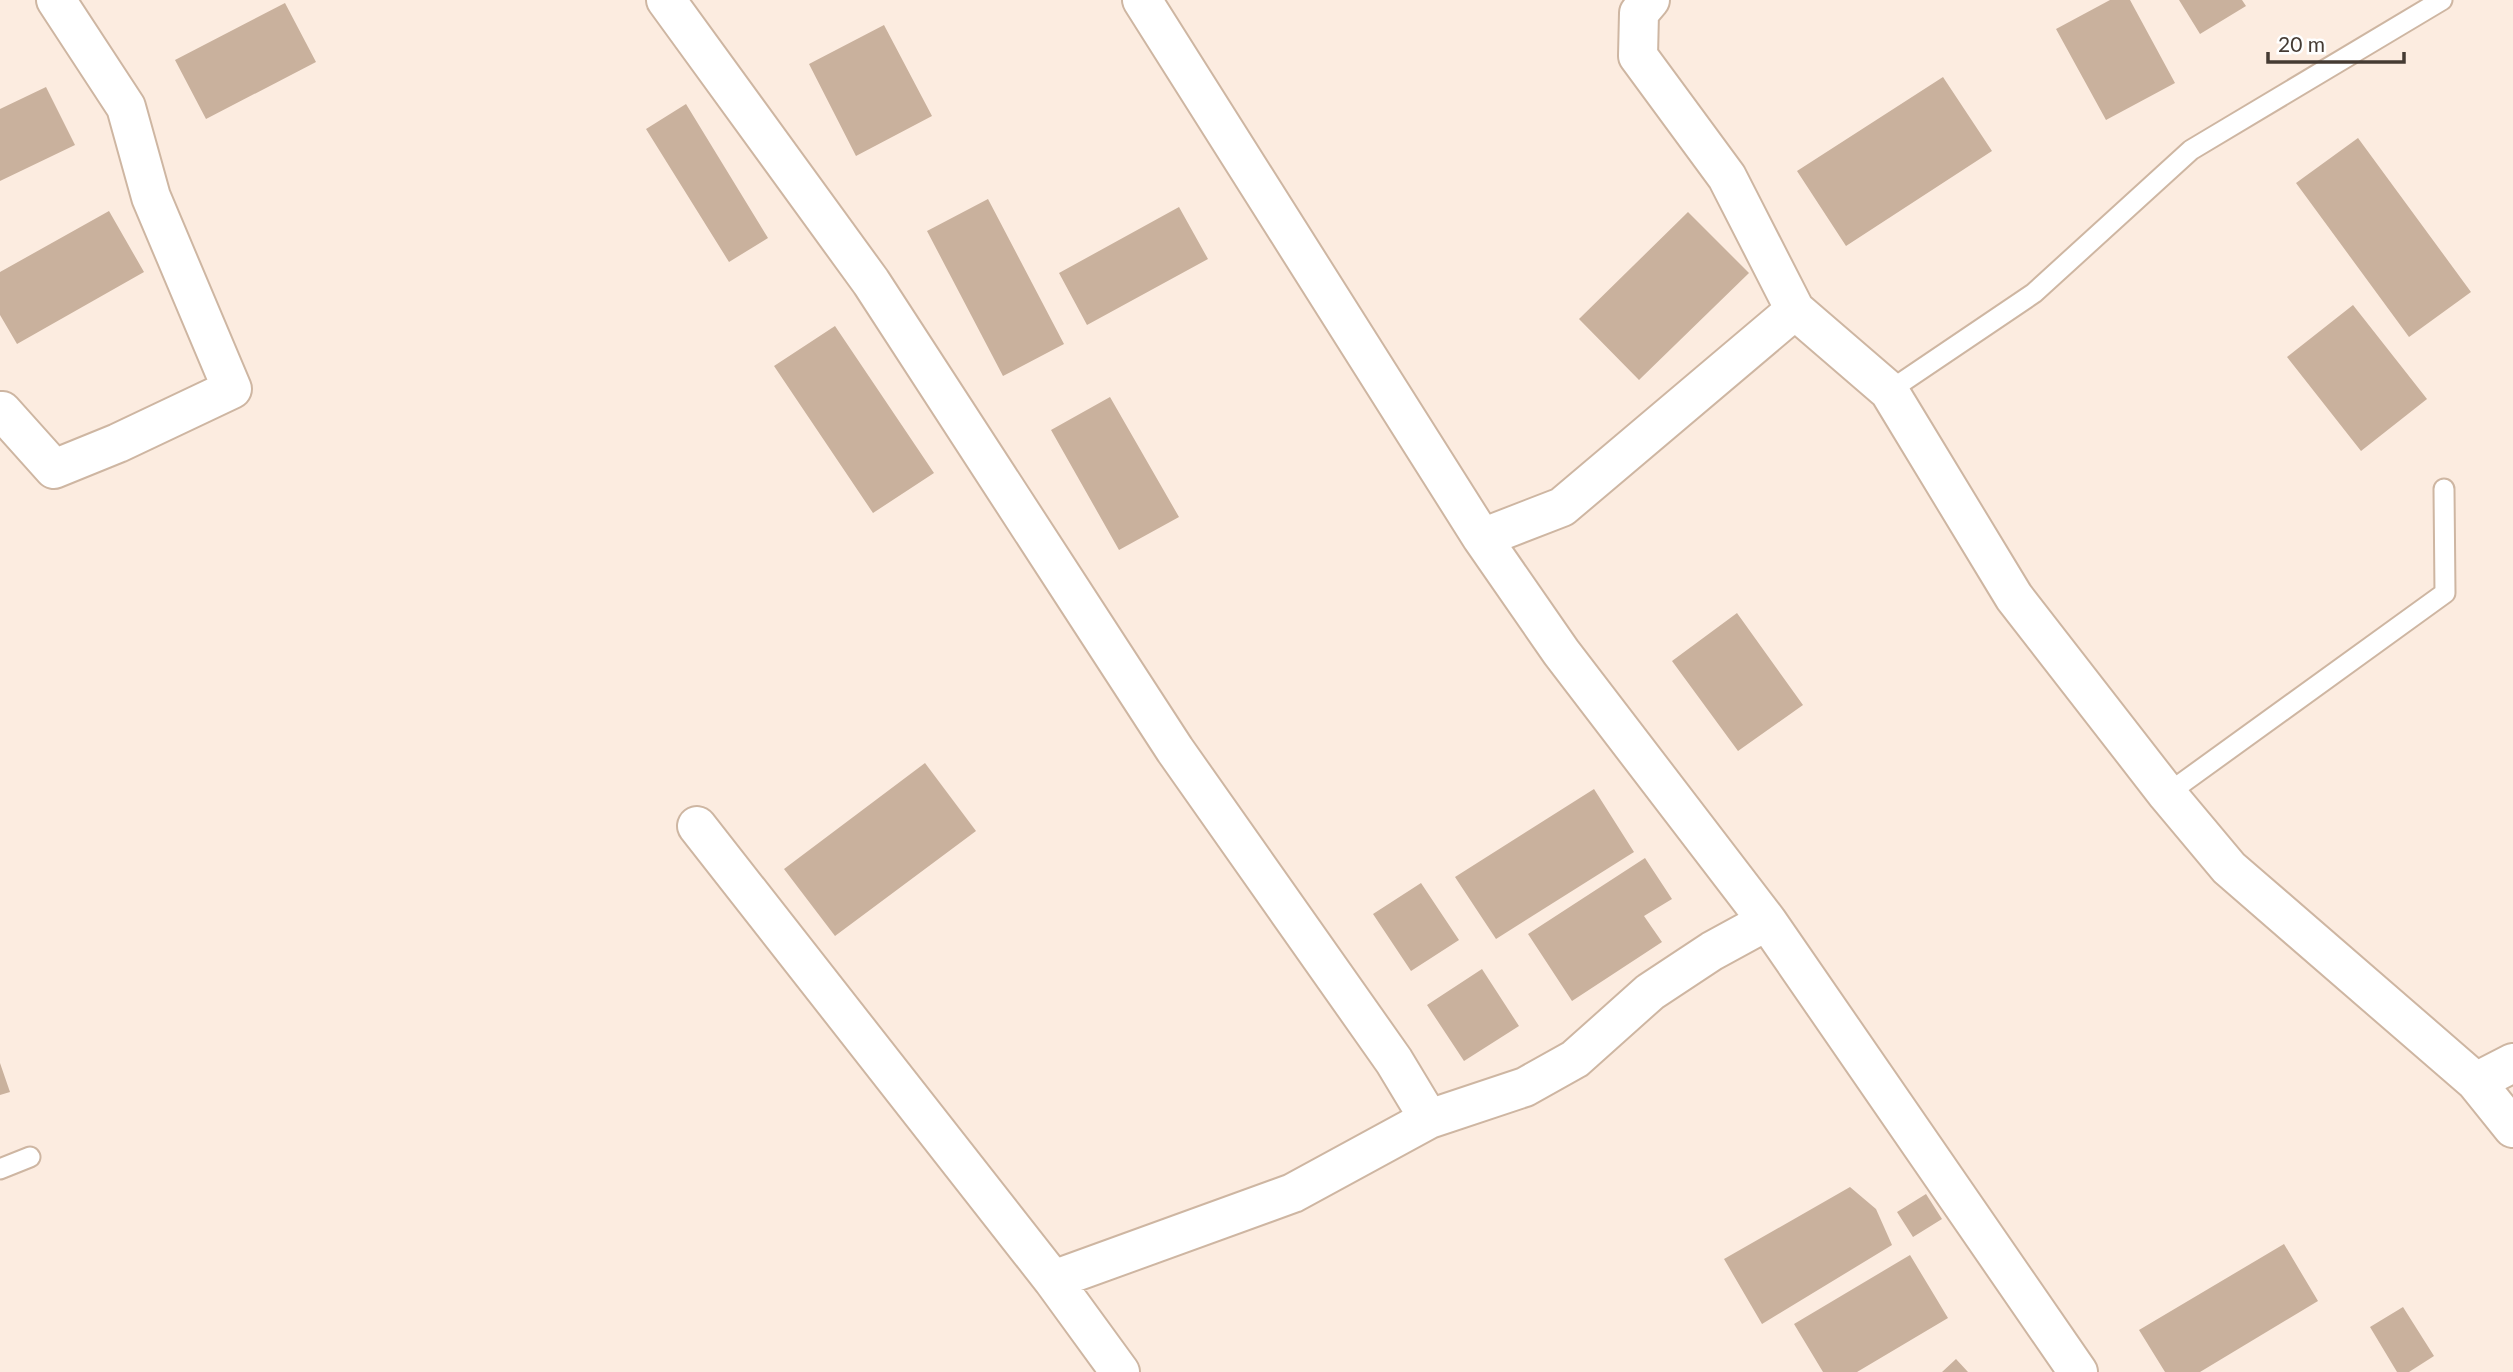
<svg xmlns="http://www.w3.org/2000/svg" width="2513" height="1372" viewBox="0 0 2513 1372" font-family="Lato,sans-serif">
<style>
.building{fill:#c9b19d}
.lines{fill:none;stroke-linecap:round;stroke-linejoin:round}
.service-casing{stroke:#ceb6a2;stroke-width:23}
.minor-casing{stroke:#ceb6a2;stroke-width:42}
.service{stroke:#fff;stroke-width:19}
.minor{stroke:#fff;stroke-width:38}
</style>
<rect width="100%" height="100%" fill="#fcece0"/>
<path class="building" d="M2110 0H2130L2175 83 2106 120 2056 29Z
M2179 0H2242L2246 6 2200 34Z
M285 3 316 62 206 119 175 60Z
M884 25 932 116 856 156 809 64Z
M1943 77 1992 151 1846 246 1797 171Z
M46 87 75 145 0 181V109Z
M686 104 768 238 729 262 646 129Z
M2358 138 2471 292 2409 337 2296 183Z
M988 199 1064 344 1003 376 927 231Z
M1179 207 1208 259 1087 325 1059 273Z
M109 211 144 272 17 344 0 315V272Z
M1688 212 1749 273 1639 380 1579 319Z
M2353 305 2427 399 2361 451 2287 357Z
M835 326 934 473 873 513 774 366Z
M1110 397 1179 517 1119 550 1051 430Z
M1737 613 1803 705 1738 751 1672 661Z
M925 763 976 831 835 936 784 869Z
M1594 789 1634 852 1496 939 1455 877Z
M1645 858 1672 899 1644 916 1662 942 1572 1001 1528 934Z
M1421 883 1459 940 1411 971 1373 914Z
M1482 969 1519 1026 1464 1061 1427 1005Z
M0 1063 10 1092 0 1095Z
M1850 1187 1876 1209 1892 1245 1762 1324 1724 1259Z
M1926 1194 1942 1219 1913 1237 1897 1212Z
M2284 1244 2318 1301 2200 1372H2165L2139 1330Z
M1910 1255 1948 1318 1857 1372H1823L1794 1324Z
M2403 1307 2434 1356 2409 1372H2397L2370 1327Z
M1956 1359 1968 1372H1942Z"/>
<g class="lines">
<g class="service-casing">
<path id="service" d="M1889 391 2034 293 2191 150 2442 0
M2167 794 2445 593 2444 489
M0 1169 30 1157"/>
</g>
<g class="minor-casing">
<path id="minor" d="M666 0 871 282 1175 750 1394 1061 1429 1119 1293 1193 1053 1280
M1142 0 1482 538 1561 652 1767 921 2078 1372
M1650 0 1639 13 1638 56 1727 177 1795 310 1889 391 2014 597 2167 794 2229 868 2476 1082
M2 411 54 469 118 443 232 389 151 197 126 107 56 0
M1482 538 1562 507 1795 310
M697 826 1053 1280 1120 1372
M2513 1063 2476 1082 2513 1128
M1429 1119 1525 1087 1575 1059 1650 992 1712 951 1767 921"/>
</g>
<use href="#service" class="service"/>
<use href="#minor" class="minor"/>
</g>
<path d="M2268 52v10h136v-10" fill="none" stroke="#453b33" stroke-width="3.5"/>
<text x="2278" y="52" font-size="21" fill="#453b33" stroke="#ffffff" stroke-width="5" paint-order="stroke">20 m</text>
</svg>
